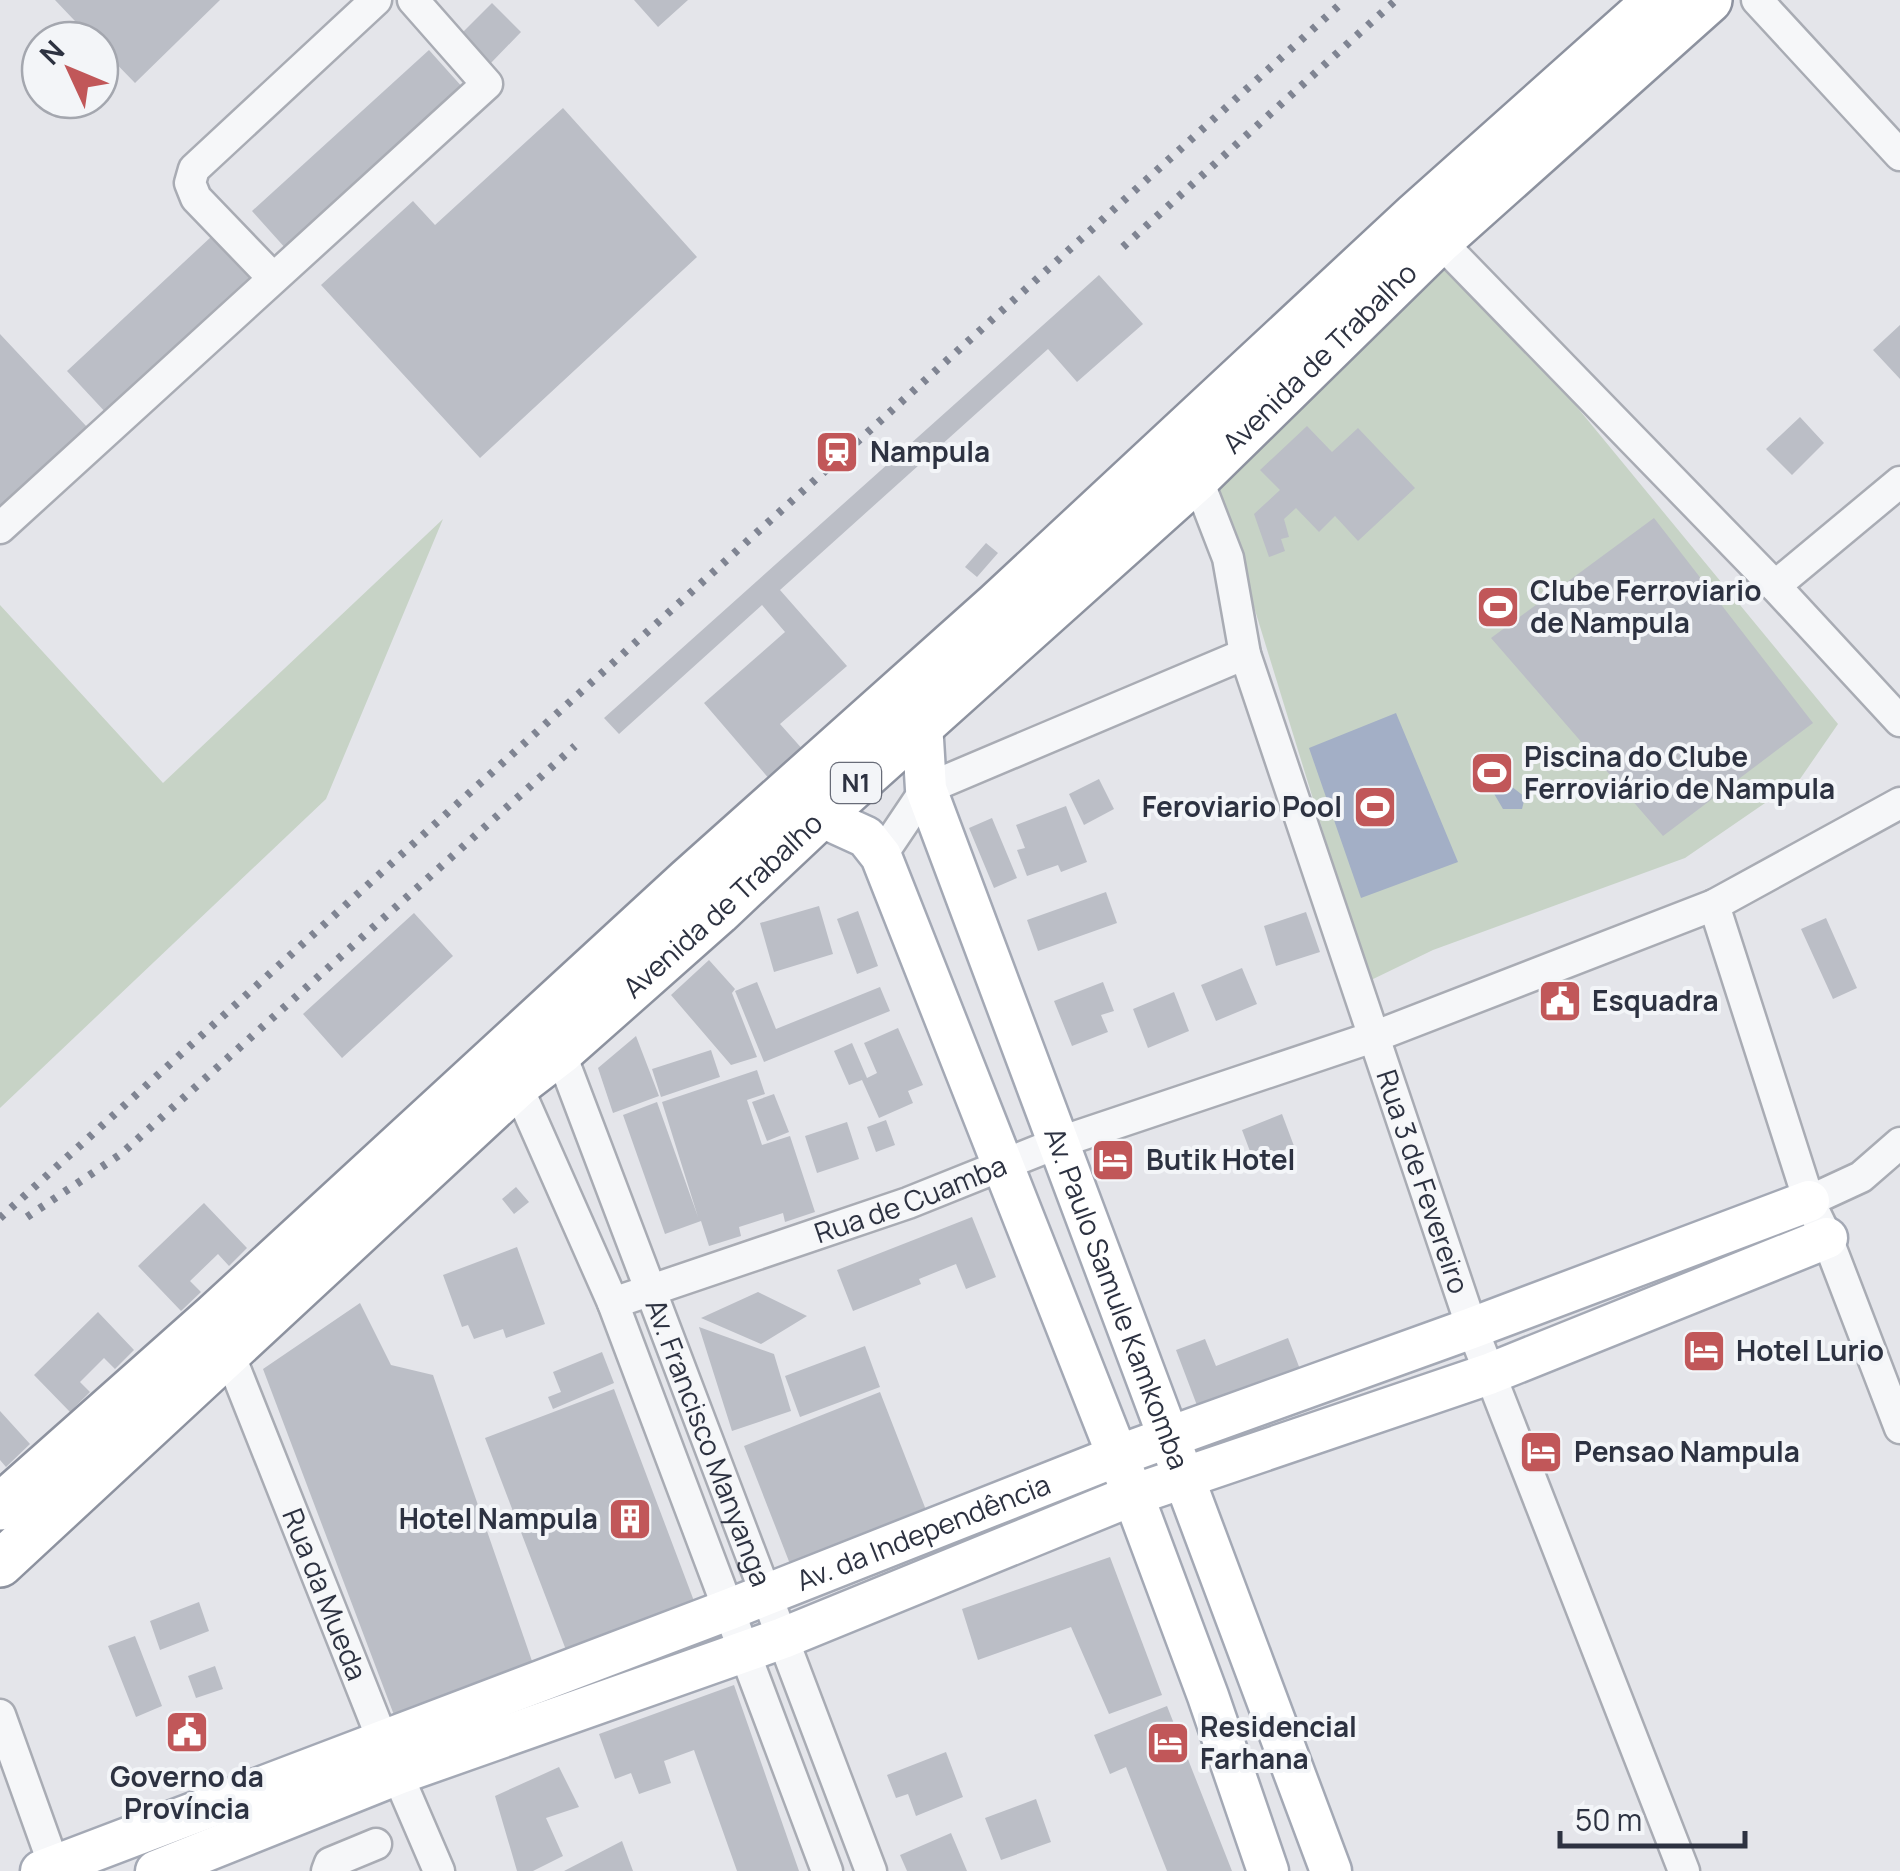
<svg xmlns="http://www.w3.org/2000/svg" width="1900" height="1871" viewBox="0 0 1900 1871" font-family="Manrope,sans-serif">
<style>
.green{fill:#c7d3c6}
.water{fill:#a3afc6}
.building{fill:#bbbec6}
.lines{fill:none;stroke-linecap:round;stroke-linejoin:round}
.minor-casing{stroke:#a9acb4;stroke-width:35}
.major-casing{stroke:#a4a9b5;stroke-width:45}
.highway-casing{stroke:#8d929f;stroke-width:50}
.minor{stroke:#f6f7f9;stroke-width:30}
.major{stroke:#fff;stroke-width:40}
.highway{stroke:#fff;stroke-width:45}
.rail{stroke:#7f8492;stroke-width:8;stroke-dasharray:5 10;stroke-linecap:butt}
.labels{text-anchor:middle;stroke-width:8;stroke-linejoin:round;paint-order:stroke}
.shield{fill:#f3f5f8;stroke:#686c78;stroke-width:2.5}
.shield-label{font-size:25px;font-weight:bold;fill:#2d3241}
.street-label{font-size:28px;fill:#2d3241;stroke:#f3f5f8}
.poi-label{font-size:28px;font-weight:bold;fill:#2d3241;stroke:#f3f5f8;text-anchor:start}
</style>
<rect width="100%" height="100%" fill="#e4e5ea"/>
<path class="green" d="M1455 259 1838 724 1800 779 1685 858 1433 950 1369 981 1218 490Z
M443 519 326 799 0 1108V605L163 783Z"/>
<path class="water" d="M1396 713 1458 862 1361 898 1309 748Z
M1492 751 1507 783 1525 797 1522 809H1503L1476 763Z"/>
<path class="building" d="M55 0H220L135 83 100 47V40H93Z
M634 0H688L658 27Z
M492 3 521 32 489 65 459 36Z
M429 50 464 89 287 250 252 211Z
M563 108 697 257 480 458 321 285 413 201 435 225Z
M212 236 253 280 108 415 67 371Z
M1099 275 1143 324 1077 382 1048 349 780 590 847 666 780 724 805 752 771 781 704 703 785 632 762 605 619 734 604 718Z
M1900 325V379L1873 350Z
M0 334 87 427 0 508Z
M1800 417 1824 443 1792 475 1766 449Z
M1307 426 1332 452 1358 428 1415 488 1358 541 1335 516 1319 532 1296 508 1284 519 1289 537 1281 539 1285 551 1269 557 1254 514 1280 490 1260 470Z
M1654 518 1813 723 1663 836 1491 638Z
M986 543 998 553 977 577 965 567Z
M1099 779 1114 809 1084 825 1069 794Z
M1066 806 1087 862 1061 872 1058 865 1027 876 1017 850 1025 848 1016 825Z
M992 818 1017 878 994 888 969 828Z
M1106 892 1117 923 1038 951 1027 920Z
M819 906 833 954 774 972 760 923Z
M858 911 878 966 857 974 837 919Z
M1306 912 1320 952 1276 966 1264 926Z
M414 913 453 956 342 1058 303 1014Z
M1826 918 1857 988 1833 999 1801 929Z
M709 960 735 989 732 993 757 1057 731 1065 671 995Z
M1242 968 1257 1004 1216 1021 1201 985Z
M757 982 776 1029 880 987 890 1011 764 1062 735 991Z
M1103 982 1114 1011 1101 1015 1108 1032 1072 1046 1054 1001Z
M1174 992 1189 1031 1148 1048 1133 1009Z
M898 1028 923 1085 908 1091 913 1103 879 1118 862 1080 849 1085 834 1051 852 1043 867 1078 877 1073 864 1043Z
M636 1036 659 1096 613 1113 598 1068Z
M711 1050 720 1077 661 1097 652 1069Z
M757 1070 765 1094 747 1100 762 1145 790 1136 815 1212 785 1222 783 1213 739 1227 741 1236 709 1246 701 1221 665 1234 623 1115 657 1102 698 1217 662 1102Z
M774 1094 789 1132 767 1141 752 1102Z
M1282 1114 1294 1146 1254 1162 1242 1130Z
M886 1120 895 1145 876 1152 867 1127Z
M847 1122 859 1159 817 1173 805 1136Z
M516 1187 529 1202 514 1214 502 1199Z
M204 1203 247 1248 229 1266 218 1254 190 1281 201 1292 181 1311 138 1266Z
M972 1217 996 1277 966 1289 956 1264 919 1279 921 1284 853 1311 837 1270Z
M517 1247 545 1324 506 1338 503 1329 474 1339 468 1325 462 1327 443 1275Z
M758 1292 807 1316 761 1344 701 1318Z
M360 1303 391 1365 433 1375 533 1664 394 1715 263 1369Z
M98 1312 134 1350 115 1369 104 1358 80 1382 90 1392 70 1412 34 1375Z
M699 1327 774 1354 791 1411 732 1431Z
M1288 1338 1303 1377 1201 1416 1176 1350 1205 1339 1216 1366Z
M865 1346 880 1387 800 1417 785 1376Z
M602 1352 614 1383 553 1409 548 1397 561 1392 553 1372Z
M614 1389 694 1601 566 1650 485 1438Z
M880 1392 926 1510 790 1564 744 1446Z
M0 1411 30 1444 6 1467 0 1460Z
M1110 1557 1162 1695 1109 1714 1071 1627 978 1660 962 1609Z
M199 1602 209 1631 160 1650 150 1621Z
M135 1636 162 1706 136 1717 108 1646Z
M215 1666 223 1689 196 1698 188 1676Z
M734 1685 799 1871H737L694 1750 664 1761 671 1783 639 1794 631 1773 615 1779 599 1734Z
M1167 1706 1232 1871H1167L1126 1767 1110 1774 1094 1735Z
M946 1752 963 1797 916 1816 908 1794 896 1798 887 1775Z
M559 1767 579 1807 546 1818 563 1856 533 1871H517L495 1796Z
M1036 1799 1051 1842 1001 1860 985 1818Z
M951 1833 967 1871H907L900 1855Z
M622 1841 633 1871H564Z"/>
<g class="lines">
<g class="minor-casing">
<g id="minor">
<path d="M1757 0 1900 155"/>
<path d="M1428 229 1775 586 1900 721"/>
<path d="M273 278 196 198 190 183 194 169 376 0"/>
<path id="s1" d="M1197 478 1228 558 1245 654 1472 1328 1684 1871"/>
<path d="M0 528 487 84 413 0"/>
<path d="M1775 586 1900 482"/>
<path d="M881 856 926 789 1245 654"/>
<path d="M1714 905 1809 1201 1827 1238 1900 1428"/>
<path id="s2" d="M554 1036 871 1871"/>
<path d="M510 1070 613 1303 827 1871"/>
<path d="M1809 1201 1861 1177 1900 1143"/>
<path id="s3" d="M613 1303 908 1203 1060 1142 1376 1036 1714 905 1900 803"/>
<path id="s4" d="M222 1336 383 1741 439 1871"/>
<path d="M0 1715 56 1871"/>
<path d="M327 1871 330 1863 376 1844"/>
</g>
</g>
<g class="major-casing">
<g id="major">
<path id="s5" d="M922 723 926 789 1331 1871"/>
<path d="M820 816 866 837 881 856 1133 1495 1208 1696 1268 1871"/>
<path id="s6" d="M41 1871 730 1609 1117 1456 1472 1328 1809 1201"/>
<path d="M156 1871 398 1774 783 1638 1133 1495 1489 1374 1827 1238"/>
</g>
</g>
<g class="highway-casing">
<g id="highway">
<path d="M0 1507 214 1317 688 881 997 605 1415 216 1657 0"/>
<path id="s7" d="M0 1564 518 1084 561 1051 718 912 820 816 1197 478 1439 241 1709 0"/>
</g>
</g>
<use href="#minor" class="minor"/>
<use href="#major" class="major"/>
<use href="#highway" class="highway"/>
<path class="rail" d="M1123 247 1396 0
M27 1217 121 1154 575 746
M0 1218 1345 0"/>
</g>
<defs>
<g id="station-square" transform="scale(2.25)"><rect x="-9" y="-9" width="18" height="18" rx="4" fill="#c15759" stroke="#f3f5f8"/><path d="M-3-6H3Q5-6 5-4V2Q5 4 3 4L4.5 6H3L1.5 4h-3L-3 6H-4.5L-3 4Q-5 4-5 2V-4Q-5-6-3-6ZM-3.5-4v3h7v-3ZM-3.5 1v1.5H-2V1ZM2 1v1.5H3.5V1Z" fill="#fff"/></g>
<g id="stadium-square" transform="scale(2.25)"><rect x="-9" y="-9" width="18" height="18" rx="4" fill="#c15759" stroke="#f3f5f8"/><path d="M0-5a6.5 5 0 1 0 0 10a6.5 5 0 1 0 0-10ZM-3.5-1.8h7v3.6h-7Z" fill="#fff"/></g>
<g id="civic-square" transform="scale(2.25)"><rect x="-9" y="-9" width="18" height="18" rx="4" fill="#c15759" stroke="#f3f5f8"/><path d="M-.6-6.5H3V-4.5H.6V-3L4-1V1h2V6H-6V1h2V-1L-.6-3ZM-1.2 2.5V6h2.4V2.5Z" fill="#fff"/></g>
<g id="hotel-square" transform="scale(2.25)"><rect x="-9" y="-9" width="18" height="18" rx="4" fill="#c15759" stroke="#f3f5f8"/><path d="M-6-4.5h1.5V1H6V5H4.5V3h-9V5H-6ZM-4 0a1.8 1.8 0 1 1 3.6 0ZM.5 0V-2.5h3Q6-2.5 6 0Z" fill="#fff"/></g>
<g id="building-square" transform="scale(2.25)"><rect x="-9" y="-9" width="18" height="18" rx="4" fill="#c15759" stroke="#f3f5f8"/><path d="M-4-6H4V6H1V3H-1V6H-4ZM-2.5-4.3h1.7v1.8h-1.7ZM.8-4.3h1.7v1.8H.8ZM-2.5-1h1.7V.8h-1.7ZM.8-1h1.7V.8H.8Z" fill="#fff"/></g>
</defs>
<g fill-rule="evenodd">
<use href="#station-square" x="837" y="452"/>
<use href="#stadium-square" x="1498" y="607"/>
<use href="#stadium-square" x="1492" y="773"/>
<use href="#stadium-square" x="1375" y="807"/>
<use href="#civic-square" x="1560" y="1001"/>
<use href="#hotel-square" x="1113" y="1160"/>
<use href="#hotel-square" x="1704" y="1351"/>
<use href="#hotel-square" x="1541" y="1452"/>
<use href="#building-square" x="630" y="1519"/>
<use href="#civic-square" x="187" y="1732"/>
<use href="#hotel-square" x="1168" y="1743"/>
</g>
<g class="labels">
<rect class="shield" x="831" y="763" width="50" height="40" rx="8"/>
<g class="shield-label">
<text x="856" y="792">N1</text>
</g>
<g class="street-label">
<text dy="10" stroke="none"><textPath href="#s7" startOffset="1788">Avenida de Trabalho</textPath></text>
<text dy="10" stroke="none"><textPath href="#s7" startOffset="978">Avenida de Trabalho</textPath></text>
<text dy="10" stroke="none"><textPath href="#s1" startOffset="740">Rua 3 de Fevereiro</textPath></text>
<text dy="10" stroke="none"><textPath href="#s3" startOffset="315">Rua de Cuamba</textPath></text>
<text dy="10" stroke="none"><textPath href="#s5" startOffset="610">Av. Paulo Samule Kamkomba</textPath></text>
<text dy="10" stroke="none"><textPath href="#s2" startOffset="435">Av. Francisco Manyanga</textPath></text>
<text dy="10" stroke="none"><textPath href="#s6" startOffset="945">Av. da Independência</textPath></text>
<text dy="10" stroke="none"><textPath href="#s4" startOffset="278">Rua da Mueda</textPath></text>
</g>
<g class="poi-label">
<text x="870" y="462">Nampula</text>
<text x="1530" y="601">Clube Ferroviario<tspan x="1530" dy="32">de Nampula</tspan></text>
<text x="1524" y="767">Piscina do Clube<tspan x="1524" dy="32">Ferroviário de Nampula</tspan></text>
<text x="1342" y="817" text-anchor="end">Feroviario Pool</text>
<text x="1592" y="1011">Esquadra</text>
<text x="1146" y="1170">Butik Hotel</text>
<text x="1736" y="1361">Hotel Lurio</text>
<text x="1574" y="1462">Pensao Nampula</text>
<text x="598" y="1529" text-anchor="end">Hotel Nampula</text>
<text x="1200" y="1737">Residencial<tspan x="1200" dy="32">Farhana</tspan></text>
<text x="187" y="1787" text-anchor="middle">Governo da<tspan x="187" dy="32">Província</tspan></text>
</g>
</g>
<g transform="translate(70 70) rotate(314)"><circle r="48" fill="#f3f5f8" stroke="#a4a7af" stroke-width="2.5"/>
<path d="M0-8L18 38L0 25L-18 38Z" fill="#c15759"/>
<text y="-15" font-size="28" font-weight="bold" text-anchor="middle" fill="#2d3241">N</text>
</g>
<path d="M1560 1831v15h185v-15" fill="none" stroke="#2d3241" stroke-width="5"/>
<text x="1575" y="1831" font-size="30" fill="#2d3241" stroke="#f3f5f8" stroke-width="8" paint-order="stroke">50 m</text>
</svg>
